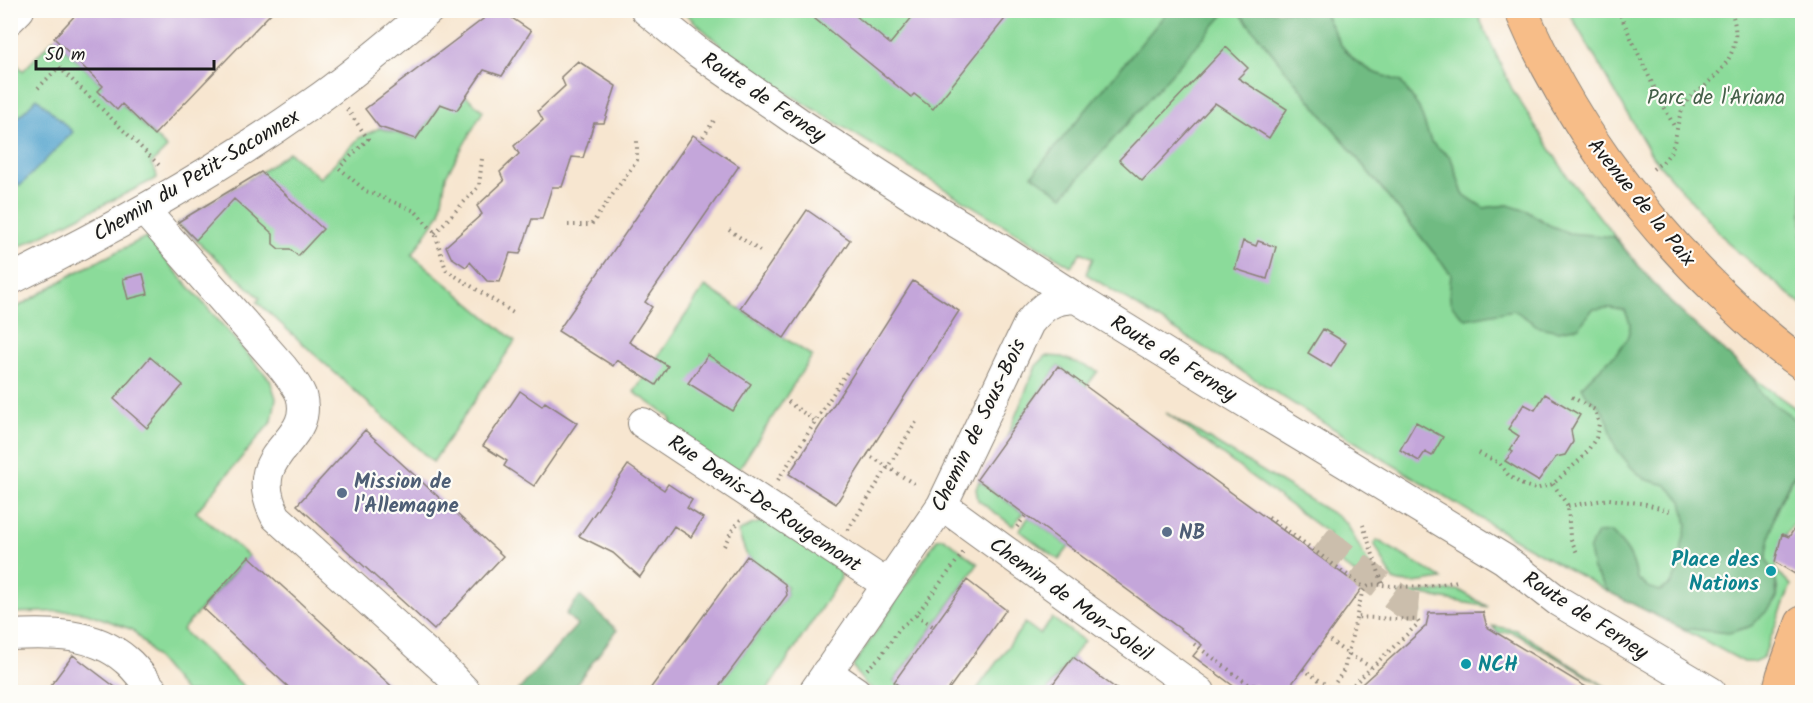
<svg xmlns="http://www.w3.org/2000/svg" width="1813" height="703" viewBox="0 0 1813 703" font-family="Kalam,sans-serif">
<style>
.green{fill:#8bdb9a;stroke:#547c5b;stroke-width:1.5}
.forest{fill:#70bb82;stroke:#466c4f;stroke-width:1.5}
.water{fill:#54a4ce;stroke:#386075;stroke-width:1.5}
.building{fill:#c4a6da}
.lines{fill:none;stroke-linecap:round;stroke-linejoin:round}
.minor-tunnel{stroke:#cbbeac;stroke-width:30;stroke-dasharray:30 15;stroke-linecap:butt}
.minor-casing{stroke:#8a8176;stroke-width:32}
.major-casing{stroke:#8a8176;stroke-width:35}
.path{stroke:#8a8176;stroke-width:4;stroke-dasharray:1.5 4.5;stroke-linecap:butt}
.minor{stroke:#fff;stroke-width:30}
.major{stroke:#f7bd88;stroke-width:33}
.service-dot{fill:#5c6f8a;stroke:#fdfcf7;stroke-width:2}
.culture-dot{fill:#0f9aa8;stroke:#fdfcf7;stroke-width:2}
.labels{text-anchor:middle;stroke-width:4.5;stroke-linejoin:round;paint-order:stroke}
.street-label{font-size:21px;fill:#1c1c1c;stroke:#fdfcf7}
.park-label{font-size:21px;fill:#435f48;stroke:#fdfcf7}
.service-label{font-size:21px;font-weight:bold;fill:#4e5e75;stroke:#fdfcf7;text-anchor:start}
.culture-label{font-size:21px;font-weight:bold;fill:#0d838f;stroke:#fdfcf7;text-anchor:end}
</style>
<rect width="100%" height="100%" fill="#fdfcf7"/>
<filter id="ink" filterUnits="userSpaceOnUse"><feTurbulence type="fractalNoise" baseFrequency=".0167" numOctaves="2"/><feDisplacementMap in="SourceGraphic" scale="12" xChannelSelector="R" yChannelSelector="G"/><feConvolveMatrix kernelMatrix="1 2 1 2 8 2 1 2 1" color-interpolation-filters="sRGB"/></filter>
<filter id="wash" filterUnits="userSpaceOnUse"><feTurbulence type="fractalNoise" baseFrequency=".008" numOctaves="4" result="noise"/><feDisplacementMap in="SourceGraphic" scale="24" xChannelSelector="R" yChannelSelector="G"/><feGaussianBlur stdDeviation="1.35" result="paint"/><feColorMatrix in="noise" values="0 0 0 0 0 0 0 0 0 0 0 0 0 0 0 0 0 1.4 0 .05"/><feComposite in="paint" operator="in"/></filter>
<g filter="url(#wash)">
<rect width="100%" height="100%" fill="#f7e6d0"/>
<path class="green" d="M683 11H1238L1451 274 1508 205 1484 208 1463 194 1451 158 1431 142 1419 108 1401 82 1373 72 1354 60 1341 45 1323 11H1476L1512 89 1568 177 1632 258 1670 302 1709 338 1753 378 1802 413V427L1787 413 1713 631C1738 634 1749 629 1766 611 1770 608 1776 601 1777 597 1781 582 1767 568 1766 558 1766 552 1768 545 1769 539 1774 510 1785 489 1802 465V520L1796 521C1781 538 1778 547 1776 570L1791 585 1763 658 1754 662H1744L1681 628 1609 592 1514 539 1326 424 1086 274 1093 258 1081 252 1071 266 743 66Z
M1568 11H1802V305L1731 246 1652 156Z
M54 38 167 148 151 164 156 172 157 178 15 249H11L10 69 16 63 23 71Z
M466 96 483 111 446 176 440 213 412 255 515 341 433 462 257 302 260 298 177 223 261 172 289 152 320 178 359 138 379 128 416 139 440 104Z
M146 237 270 380 276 398 272 421 196 512 249 556 182 630 250 692H185L133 630 87 613 72 611 11 613 10 538 14 533 11 528V311L73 274Z
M705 286 812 356 735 475 674 434 670 417 634 392Z
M1046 356 1062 357 1098 371 1086 387 1058 366 1006 439 1036 366Z
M1166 413 1342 519 1347 524 1369 565 1370 571 1359 577 1320 547 1329 534Z
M979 481 1023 513 1013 526 978 500 976 489Z
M1029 517 1069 547 1059 560 1019 530Z
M768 520 839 566 841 578 766 692H714L787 595 786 589 788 587 747 556 738 532 751 525Z
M944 538 978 564 894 681 909 692C878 692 869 696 853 666L937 539Z
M1377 540 1440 577 1442 579C1426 581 1407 586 1393 580L1374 543Z
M1459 590 1488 607 1417 594 1421 613 1406 605 1400 594Z
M1052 618 1084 641 1046 692H975L1025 623 1040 634Z
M1492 626 1516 630 1614 692 1518 635 1511 632 1498 633Z"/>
<path class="forest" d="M1168 11H1227L1063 196 1032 175Z
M1238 11H1323L1341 45 1354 60 1373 72 1401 82 1419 108 1431 142 1451 158 1463 194 1484 208 1508 205 1527 211 1549 225 1569 233 1614 237 1670 302 1753 378 1762 396 1787 413 1802 427V465L1789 483 1775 512 1766 558 1775 576 1777 597 1769 609 1751 626 1729 633 1681 628 1609 592 1593 570 1589 550 1597 533 1611 532C1627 548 1633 556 1637 578L1648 587 1660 591 1671 584 1680 566 1682 545 1687 525 1682 501 1666 485 1644 479 1631 467 1615 447 1608 421 1600 407 1587 396 1582 387C1595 368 1631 350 1630 324 1629 319 1626 314 1625 310L1609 308 1593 309 1579 327 1559 331 1539 327 1514 310 1466 319C1445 303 1449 299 1451 274Z
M580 596 617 630 570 692H517L577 625 566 614Z"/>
<path class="water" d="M37 98 73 132 20 186 11 177V125Z"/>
<g id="blocks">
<path class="building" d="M80 10H274L154 135 122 104 117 110 98 91 103 86 54 38Z
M495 10H500L531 31 502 76 484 70 457 110 440 104 416 139 379 127 365 109Z
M804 10H849L890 44 918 10H1012L933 109 914 94 911 97Z
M1226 47 1248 68 1238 78 1287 109 1269 138 1215 103 1142 181 1119 160Z
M578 61 616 86 604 123H594L583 158 572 157 562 187H552L542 219H532L520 254 510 253 500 282 487 281 470 262 466 267 451 257 446 246 482 214 477 206 504 181 500 172 519 154 514 146 543 120 538 111 565 86 561 77Z
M693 135 739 166 645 302 652 307 629 342 668 366 656 385 617 360 613 366 558 331Z
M261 172 323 229 298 256 290 249H279L273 244V234L234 199 196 240 178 222Z
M807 210 850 240 784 338 740 308Z
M1243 241 1256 246 1258 241 1276 247 1267 279 1235 269Z
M143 274 148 294 128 299 123 279Z
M913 281 959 311 836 504 789 474Z
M1323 329 1346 343 1331 367 1308 353Z
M708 355 751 384 733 411 688 383Z
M150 357 183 385 147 428 114 399Z
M1058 366 1362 588 1285 693H1267L1254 683 1248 693H1243L1193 656 1202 645 977 479Z
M520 391 542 406 545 402 577 423 534 486 504 466 507 461 483 446Z
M1545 394 1580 415 1571 430 1573 442 1565 455 1556 457 1538 481 1505 461 1513 452 1510 450 1519 436 1508 429 1524 404 1535 410Z
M1416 422 1443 437 1432 456 1425 452 1419 461 1400 450Z
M365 430 503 556 434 630 297 505Z
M628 465 664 490 668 484 692 500 687 508 703 518 691 537 674 526 640 577 613 553 579 536Z
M1803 515V579L1775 562 1782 534 1789 537Z
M249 556 318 619 399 693H295L271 671 203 608Z
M747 556 785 584 787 595 714 693H647Z
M967 580 1006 610 946 693H909L894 682Z
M1483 612 1487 627 1596 693H1352L1426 626 1429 613Z
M73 655 123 693H45Z
M1073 657 1122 693H1046Z"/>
</g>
</g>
<g filter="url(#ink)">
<use href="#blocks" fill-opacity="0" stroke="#8a8176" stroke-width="1.5"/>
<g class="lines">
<path class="minor-tunnel" d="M1321 539 1405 604 1412 607 1423 608"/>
<g class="minor-casing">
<path id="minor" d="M646 10 699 53 798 122 911 195 1002 250 1076 298 1230 393 1504 559 1558 601 1711 692
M10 19 19 10
M144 210 283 368C289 376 297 385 301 395 316 446 241 449 276 517L445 670 466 692
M10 280C116 228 218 170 314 102 353 75 392 41 429 10
M643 423 886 584
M942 505 1200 692
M10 635C51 633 94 632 126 660 137 669 145 682 154 692
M827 672 856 692
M814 692 942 505 1029 323C1044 305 1052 299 1076 298"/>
</g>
<g class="major-casing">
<path id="major" d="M1521 10C1566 116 1636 212 1719 292 1745 317 1772 343 1802 363
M1779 692 1783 676 1802 623"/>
</g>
<path class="path" d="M1618 10 1652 83 1675 128
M38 88 59 67 162 168
M347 109 368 139 339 168 366 191 415 211 435 233 446 270 515 314
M703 137 715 119
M1653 169C1658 165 1664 162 1667 157 1678 144 1675 122 1684 106 1689 97 1697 93 1704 87 1729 65 1743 44 1731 10
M568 225H591L637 160V141
M729 230 763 253
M435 233 479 186 482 159
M788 402 815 421
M1479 453 1499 463 1509 476 1523 485 1536 489 1553 484 1584 456 1596 438 1599 424 1595 410 1572 397
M867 454 916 485
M778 480 847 372
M1553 484 1568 506 1570 537 1577 553
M1568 506 1609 499 1646 504 1670 511
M1269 517 1365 588
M1017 527 1026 515
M848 530 918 419
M724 546 731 532 741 519
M1383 585C1407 588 1433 587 1457 581
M916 615 934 627
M1325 637 1348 654 1371 667
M1194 644 1259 692
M867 669 881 656 900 628 916 615 963 553
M1303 669 1332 689
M1356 689 1353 685 1419 623 1417 620 1356 617
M1329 692 1344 670 1362 593C1368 584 1372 584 1383 585L1363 525"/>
<use href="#minor" class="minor"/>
<use href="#major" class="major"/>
</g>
</g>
<g class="service-dot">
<circle cx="342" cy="493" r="6"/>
<circle cx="1167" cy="532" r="6"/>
</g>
<g class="culture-dot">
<circle cx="1771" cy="571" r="6"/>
<circle cx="1466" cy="664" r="6"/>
</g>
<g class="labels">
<g class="street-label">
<text transform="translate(764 97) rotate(34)" y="7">Route de Ferney</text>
<text transform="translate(196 175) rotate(-31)" y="7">Chemin du Petit-Saconnex</text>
<text transform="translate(1642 202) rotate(51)" y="7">Avenue de la Paix</text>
<text transform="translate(1174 358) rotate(32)" y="7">Route de Ferney</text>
<text transform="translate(978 425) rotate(-64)" y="7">Chemin de Sous-Bois</text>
<text transform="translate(765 503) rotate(34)" y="7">Rue Denis-De-Rougemont</text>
<text transform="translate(1071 599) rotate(36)" y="7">Chemin de Mon-Soleil</text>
<text transform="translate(1586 615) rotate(33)" y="7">Route de Ferney</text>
</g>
<g class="park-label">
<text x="1716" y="104">Parc de l'Ariana</text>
</g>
<g class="service-label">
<text x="354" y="488">Mission de<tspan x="354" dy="24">l'Allemagne</tspan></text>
<text x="1179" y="539">NB</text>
</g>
<g class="culture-label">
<text x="1759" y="566">Place des<tspan x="1759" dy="24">Nations</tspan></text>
<text x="1478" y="671" text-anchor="start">NCH</text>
</g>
</g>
<rect width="1813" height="703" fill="none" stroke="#fdfcf7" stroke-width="36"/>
<path d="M36 60v9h178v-9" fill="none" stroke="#1c1c1c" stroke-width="3"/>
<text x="45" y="60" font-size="18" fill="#1c1c1c" stroke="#fdfcf7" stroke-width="4.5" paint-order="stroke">50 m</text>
</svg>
